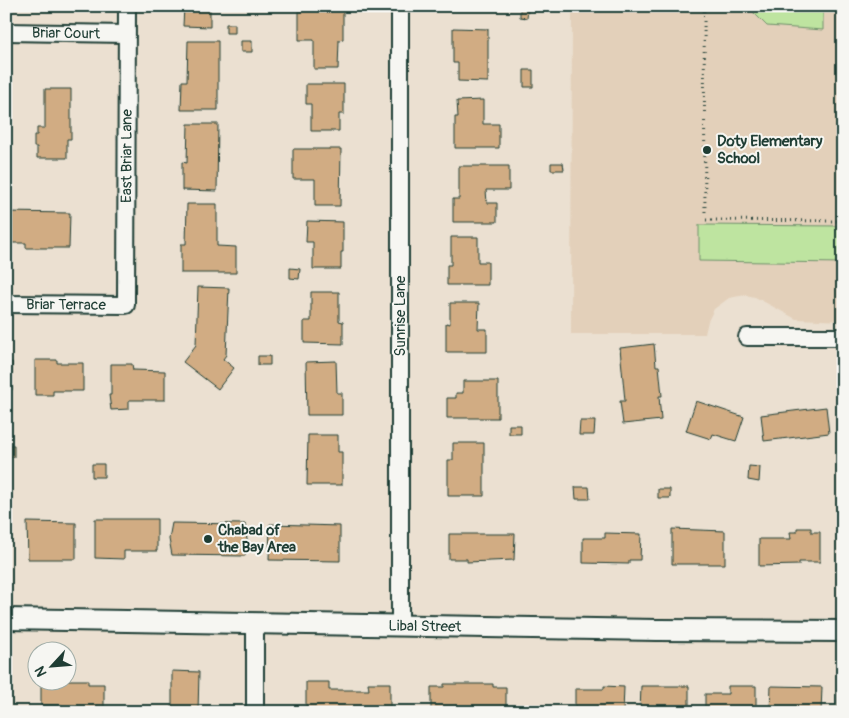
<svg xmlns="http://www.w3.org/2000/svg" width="849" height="718" viewBox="0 0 849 718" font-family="Pangolin,sans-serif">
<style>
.built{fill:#e3d0ba}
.green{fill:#bee4a0;stroke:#6e906a}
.building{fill:#d1ac83;stroke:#1f3d34}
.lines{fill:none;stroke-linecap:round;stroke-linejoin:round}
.minor-casing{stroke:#1f3d34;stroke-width:20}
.tertiary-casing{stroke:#1f3d34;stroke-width:24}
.path{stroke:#1f3d34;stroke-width:3;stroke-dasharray:1 4;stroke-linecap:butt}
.minor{stroke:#f6f6f2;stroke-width:16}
.tertiary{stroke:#f6f6f2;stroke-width:20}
.poi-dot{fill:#1f3d34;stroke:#f6f6f2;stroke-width:2}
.labels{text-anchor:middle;stroke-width:4;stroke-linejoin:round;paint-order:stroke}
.street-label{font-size:15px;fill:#1f3d34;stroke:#f6f6f2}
.poi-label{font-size:15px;font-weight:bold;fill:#1f3d34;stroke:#f6f6f2;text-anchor:start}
</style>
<rect width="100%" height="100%" fill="#ebe0d1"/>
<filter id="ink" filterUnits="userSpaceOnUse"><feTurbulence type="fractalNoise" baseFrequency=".02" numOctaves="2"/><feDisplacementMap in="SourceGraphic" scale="10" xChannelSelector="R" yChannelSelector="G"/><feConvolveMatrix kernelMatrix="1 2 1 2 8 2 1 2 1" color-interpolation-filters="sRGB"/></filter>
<g filter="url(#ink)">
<path class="built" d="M572 6H843V321L796 319 755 297 745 295 729 298 714 309 708 321 705 334H571Z"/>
<path class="green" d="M747 6H823V30L767 26Z
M699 225 843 226V263L699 261Z"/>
<path class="building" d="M184 6H210V27L183 26Z
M520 9 528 10 527 18 520 17Z
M299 11H343V39L339 40 338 69H314V40H299Z
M226 24H235V33H226Z
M841 27H843V51H840Z
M453 28 488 29V82L458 81V63H453Z
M188 41H218V110H181L182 81H187Z
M241 41H252V52H241Z
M524 70H533V87H524Z
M306 84H344V114H339V131H311V104H306Z
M45 89H71V139H67V158H37V147H34V135H37V128H45Z
M483 100V124H499V148H455V117H458L457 101Z
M188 124H218L217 191 182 190V162L187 163Z
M293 149H341L340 206H315V179H293Z
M551 163H563L564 170H551Z
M459 166H509V190H486L487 203H497V222H453V199H459Z
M187 204H217V246L236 247V273H181V244H186Z
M6 212 70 213 69 248H26V243H6Z
M307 221 343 222V252H341V269H313V242H306Z
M451 237H478V262H488V285H447V265H451Z
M290 268 300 269 299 279 290 278Z
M198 287 229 288 226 355 223 359 234 368 218 389 183 362 196 345Z
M311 292H339V321L343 322V344L304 343V321H311Z
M450 303H479L478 329H487V352H446V323L450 324Z
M654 344 656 366H659L662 396H659L661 420 623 424 620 401H625L620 348Z
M258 356H270V365H258Z
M35 360H57V363H83V391H53V395H35Z
M336 361 337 393H342V415H307L306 362Z
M6 362H12V390H6Z
M111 364H132L133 370 165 371V400H129V409L111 410 109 395H111Z
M463 381H498V418H447V398H456V393H463Z
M696 401 744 417 736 441 713 434 711 439 686 431Z
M826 407 829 433 764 441 761 415Z
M580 421H595L594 435H579Z
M509 425H521V434H509Z
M308 435H338V452H342V485H307Z
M453 443H484V496H448V460H453Z
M6 445H14V457H6Z
M92 464H104V477H92Z
M749 466 760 467 759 482 748 480Z
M575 487H589L590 499H576Z
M658 489H670V498H658Z
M95 519H157V551H124V559L95 558Z
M27 522 76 523V559H28Z
M172 523 245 524 247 540 245 556 172 555 169 539Z
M270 524 340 526V561L269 560Z
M797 528H811V532H820V562H799V565L759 566V539H791L790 532H797Z
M672 529 725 531V564H672Z
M605 533 641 534 640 560H629V564L583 563V538H605Z
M449 534H515L514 560 467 562V559H449Z
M172 671 199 672 198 712H172Z
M41 680H88V684H104V711L61 710V705H41Z
M306 682H329V690H369L368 683H390V712H300V709H306Z
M444 684H493V687H506V712H431V687H444Z
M604 686 624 687 623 712H575V689H604Z
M641 686H689V712H640Z
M728 686H756V712H705V694H728Z
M771 686 822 687 821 712H770Z
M838 688H843V712H838Z"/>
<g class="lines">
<g class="minor-casing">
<g id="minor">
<path d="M400 6V626"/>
<path id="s1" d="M6 32 126 34"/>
<path id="s2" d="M6 304 126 305 127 6"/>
<path d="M747 337H843"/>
<path d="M255 712V623"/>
</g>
</g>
<g class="tertiary-casing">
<g id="tertiary">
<path id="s3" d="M6 619 657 630 843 631"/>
</g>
</g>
<path class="path" d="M704 6 705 220 843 221"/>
<use href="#minor" class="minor"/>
<use href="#tertiary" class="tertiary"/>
</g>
</g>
<g class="poi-dot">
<circle cx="707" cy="150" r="5"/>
<circle cx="208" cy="539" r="5"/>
</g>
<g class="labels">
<g class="street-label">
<text dy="5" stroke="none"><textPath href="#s1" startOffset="60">Briar Court</textPath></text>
<text dy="5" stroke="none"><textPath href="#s2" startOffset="269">East Briar Lane</textPath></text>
<text dy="5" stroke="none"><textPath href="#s2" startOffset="60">Briar Terrace</textPath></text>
<text transform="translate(400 316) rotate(-90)" y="5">Sunrise Lane</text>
<text dy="5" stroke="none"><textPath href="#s3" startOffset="419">Libal Street</textPath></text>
</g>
<g class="poi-label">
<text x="717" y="146">Doty Elementary<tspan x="717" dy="17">School</tspan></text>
<text x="218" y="535">Chabad of<tspan x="218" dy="17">the Bay Area</tspan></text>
</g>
</g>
<rect width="849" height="718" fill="none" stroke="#f6f6f2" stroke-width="25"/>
<rect x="12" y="12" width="824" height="693" fill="none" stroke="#1f3d34" stroke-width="2" filter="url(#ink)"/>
<g transform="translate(52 666) rotate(244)"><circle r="24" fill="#f6f6f2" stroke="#a0aca6"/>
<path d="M0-4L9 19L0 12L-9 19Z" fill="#1f3d34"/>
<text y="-8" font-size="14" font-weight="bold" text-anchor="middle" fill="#1f3d34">N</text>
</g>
</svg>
